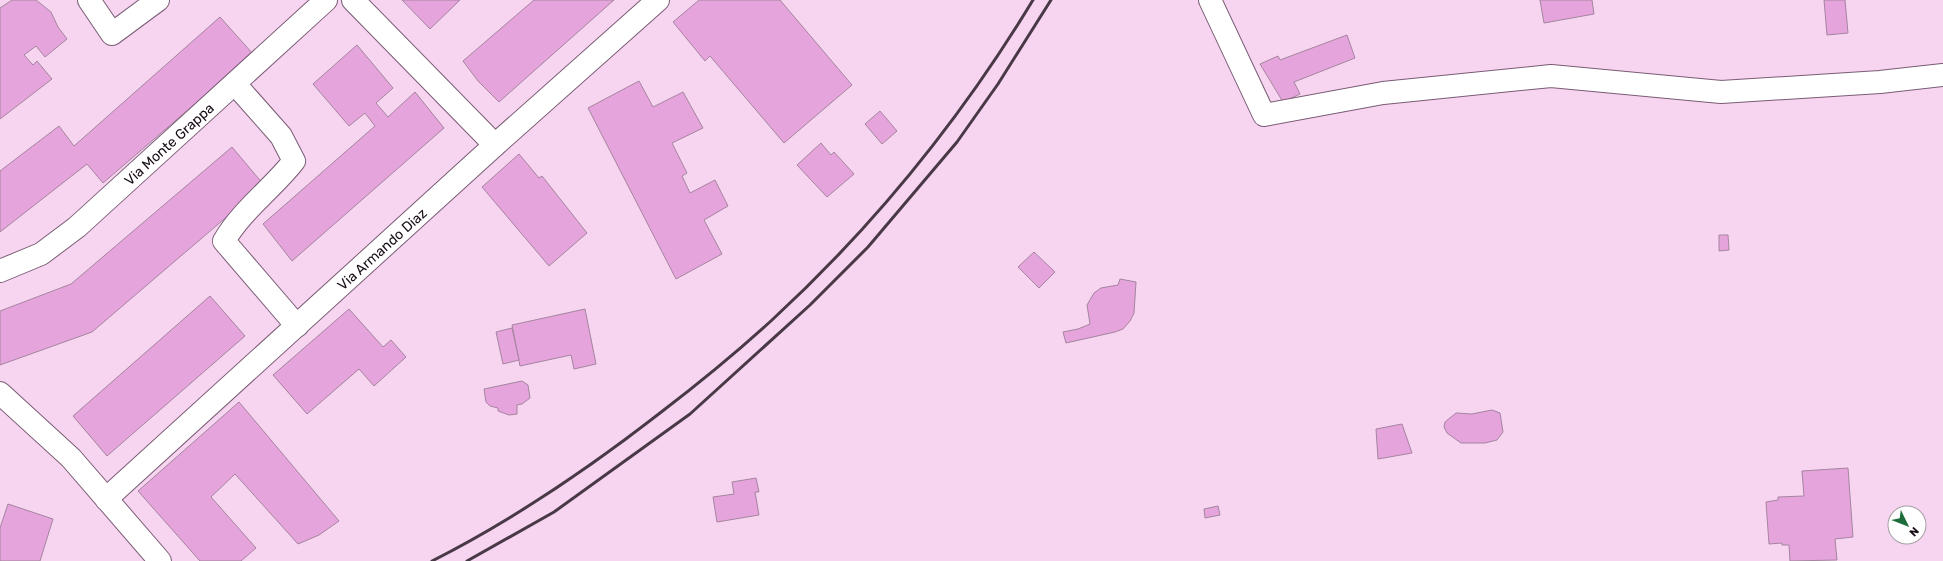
<svg xmlns="http://www.w3.org/2000/svg" width="1943" height="561" font-family="Rubik,sans-serif">
  <style>
    .building { fill: #e6a4dc; stroke: #a4859e }
    .lines { fill: none; stroke-linecap: round; stroke-linejoin: round }
    .street-casing { stroke: #795c74; stroke-width: 24 }
    .street { stroke: #fff; stroke-width: 22 }
    .rail { stroke: #493946; stroke-width: 3 }
    .labels { text-anchor: middle; stroke-width: 3; stroke-linejoin: round; paint-order: stroke }
    .street-label { font-size: 14px; fill: #190e17; stroke: #fff }
  </style>
  <rect width="100%" height="100%" fill="#f7d5f1"/>
  <g class="building">
    <polygon points="12,0 36,0 51,12 58,27 67,39 45,57 36,46 24,55 33,65 37,61 52,79 0,119 0,8"/>
    <polygon points="402,0 460,0 430,29"/>
    <polygon points="534,0 614,0 499,102 478,81 463,61"/>
    <polygon points="699,0 780,0 852,85 784,143 710,56 705,61 673,22"/>
    <polygon points="1540,0 1592,0 1594,14 1544,23"/>
    <polygon points="1824,0 1845,0 1848,33 1827,35"/>
    <polygon points="220,17 253,54 103,183 87,164 0,232 0,171 59,126 74,146"/>
    <polygon points="1347,35 1355,58 1294,82 1300,94 1283,102 1260,64 1278,56 1280,60"/>
    <polygon points="357,45 393,88 376,103 388,117 415,92 444,128 292,261 263,224 375,126 365,113 349,126 313,84"/>
    <polygon points="639,81 653,107 683,92 703,128 672,143 687,173 682,176 690,193 715,180 728,206 704,220 722,254 676,279 588,108"/>
    <polygon points="880,111 897,131 882,144 865,124"/>
    <polygon points="821,143 831,155 834,152 854,174 827,197 797,165"/>
    <polygon points="232,147 264,185 92,332 0,365 0,311 71,284"/>
    <polygon points="519,154 539,178 542,176 587,233 549,266 482,187"/>
    <polygon points="1719,235 1728,235 1729,250 1719,251"/>
    <polygon points="1034,252 1055,272 1039,288 1018,267"/>
    <polygon points="1120,279 1136,282 1134,313 1130,321 1123,329 1115,332 1066,343 1063,332 1078,329 1090,324 1087,305 1094,293 1101,288 1118,285"/>
    <polygon points="210,296 245,336 107,456 73,416"/>
    <polygon points="349,309 383,347 391,340 406,357 374,386 359,369 307,414 273,375"/>
    <polygon points="585,309 596,364 574,369 571,355 520,366 512,325"/>
    <polygon points="512,328 519,360 503,364 496,332"/>
    <polygon points="522,381 528,385 530,398 522,404 517,405 517,414 509,415 498,411 498,408 490,406 486,402 484,389"/>
    <polygon points="239,402 339,521 319,535 298,544 235,474 211,497 256,548 241,561 200,561 138,491"/>
    <polygon points="1492,410 1500,413 1503,432 1497,440 1485,443 1461,443 1447,433 1444,427 1445,422 1456,413 1472,414"/>
    <polygon points="1402,424 1412,453 1378,459 1376,429"/>
    <polygon points="1848,468 1853,537 1835,539 1837,560 1790,561 1789,545 1782,545 1782,543 1769,544 1766,502 1778,500 1778,497 1804,496 1802,471"/>
    <polygon points="756,478 759,492 755,492 759,515 717,522 713,497 734,494 732,482"/>
    <polygon points="8,504 53,519 40,561 0,561 0,528"/>
    <polygon points="1218,506 1220,515 1205,518 1204,509"/>
  </g>
  <g class="lines">
    <g class="street-casing">
      <g id="street">
        <polyline points="89,0 112,34 158,0"/>
        <polyline points="353,0 495,145"/>
        <polyline points="1210,0 1264,115 1383,93 1551,76 1721,92 1880,82 1943,75"/>
        <path d="M235,84L281,136L294,161C272,189 242,210 224,241L297,326"/>
        <polyline points="0,271 41,254 77,227 326,0"/>
        <polyline points="0,393 71,458 160,561"/>
        <polyline points="106,499 495,145 658,0"/>
      </g>
    </g>
    <use href="#street" class="street"/>
    <g class="rail">
      <path d="M432,561C513,520 588,469 660,413C698,384 736,353 772,320C873,227 962,117 1033,0"/>
      <polyline points="467,561 554,512 690,414 810,305 868,247 957,142 998,84 1051,0"/>
    </g>
  </g>
  <g class="labels">
    <g class="street-label">
      <text transform="translate(169 144) rotate(-42)" y="5">Via Monte Grappa</text>
      <text transform="translate(382 249) rotate(-42)" y="5">Via Armando Diaz</text>
    </g>
  </g>
  <g transform="translate(1907 525) rotate(133)"><circle r="19" fill="#ffffff" stroke="#a39fa2"/>
  <path d="M0-3L7 15L0 10L-7 15Z" fill="#1d6c3b"/>
  <text y="-6" font-size="11" font-weight="bold" text-anchor="middle" fill="#190e17">N</text>
  </g>
</svg>
